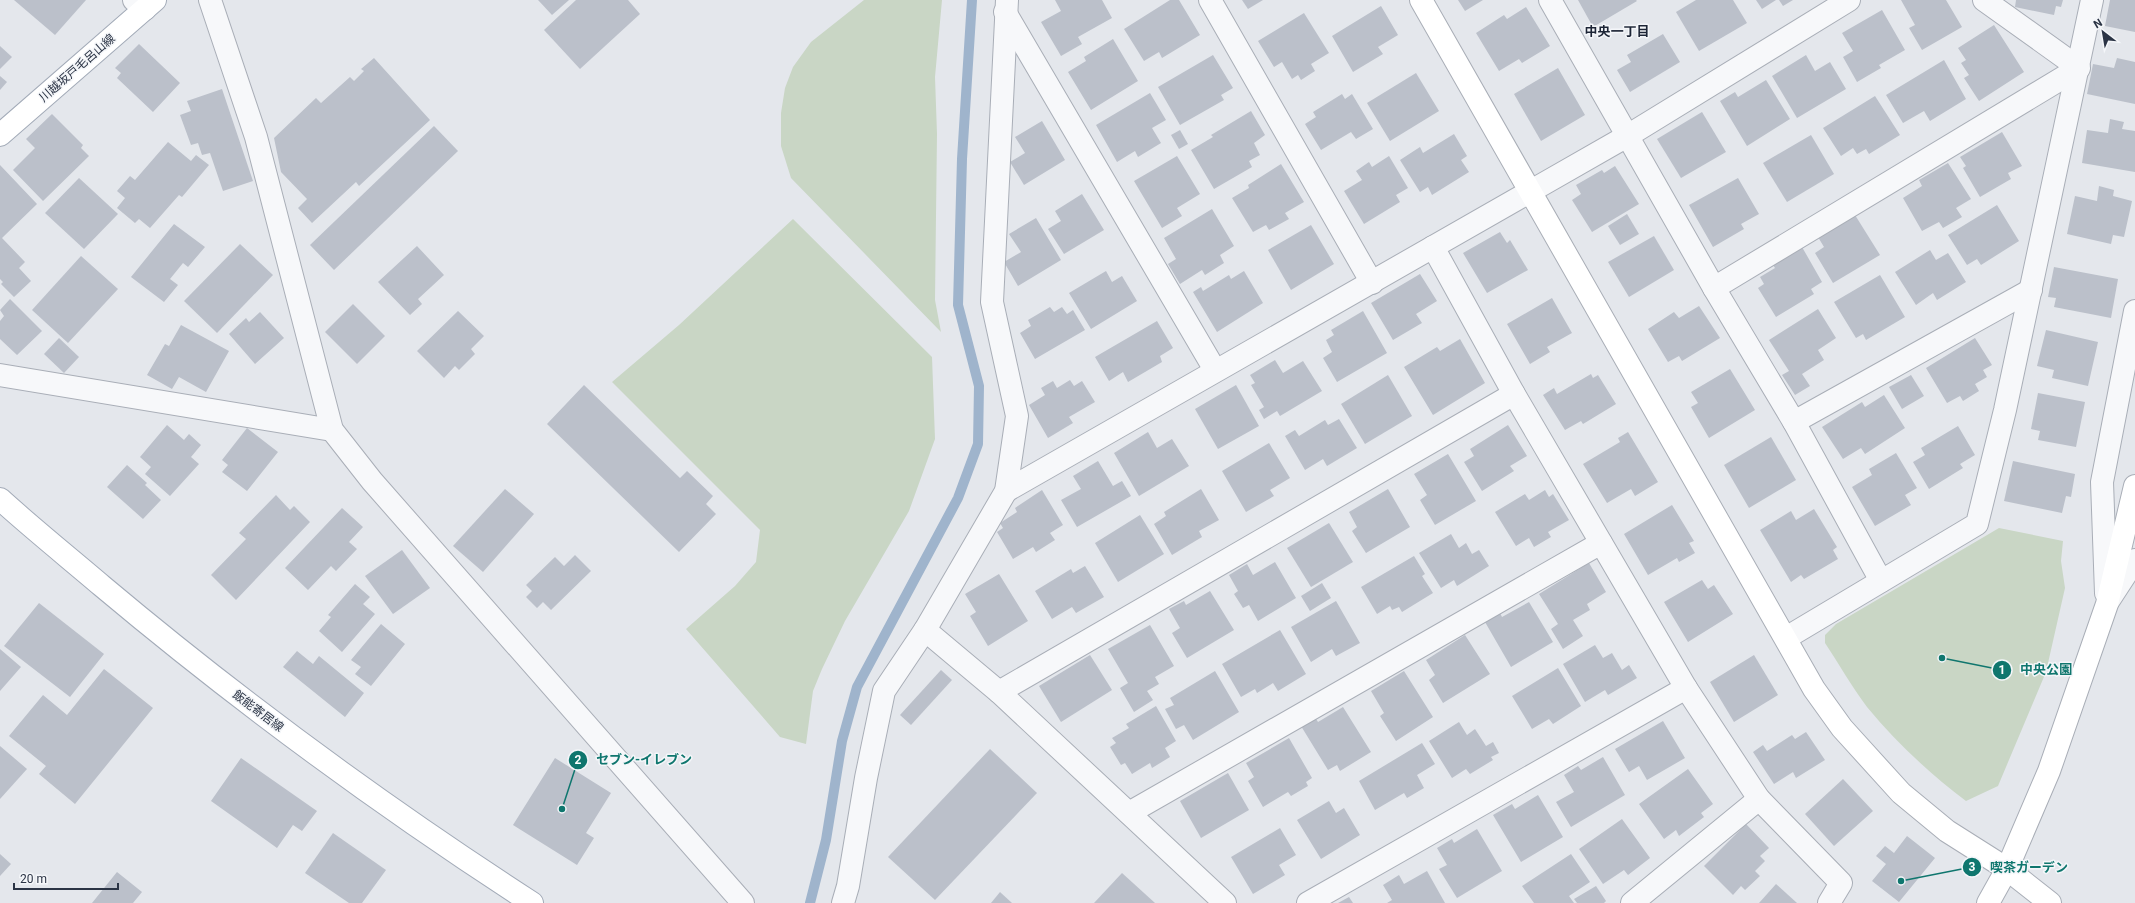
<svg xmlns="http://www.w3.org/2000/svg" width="2135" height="903" font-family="Roboto,'Noto Sans JP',sans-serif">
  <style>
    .green { fill: #c9d6c5 }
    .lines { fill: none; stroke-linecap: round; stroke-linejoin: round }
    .stream { stroke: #9fb4cc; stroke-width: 10 }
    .building { fill: #bbc0ca }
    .street-casing { stroke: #a9aeb7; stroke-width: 24 }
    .secondary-casing { stroke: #a9aeb7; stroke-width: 24 }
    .primary-casing { stroke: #a3abb8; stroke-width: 24 }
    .street { stroke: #f7f8fa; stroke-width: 22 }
    .secondary { stroke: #fff; stroke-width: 22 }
    .primary { stroke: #fff; stroke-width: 22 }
    .labels { text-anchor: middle; stroke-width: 3; stroke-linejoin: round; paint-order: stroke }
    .street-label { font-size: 12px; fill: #2b3445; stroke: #f4f6f9 }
    .neighbourhood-label { font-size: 13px; font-weight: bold; fill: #1d2536; stroke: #f4f6f9 }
    .leader { fill: none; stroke: #0f766e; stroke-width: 1.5 }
    .callout-dot { fill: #0f766e; stroke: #f4f6f9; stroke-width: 1.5 }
    .mark-label { font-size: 12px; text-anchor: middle; font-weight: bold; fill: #fff }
    .callout-label { font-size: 13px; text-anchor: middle; font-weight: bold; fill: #0f766e; stroke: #f4f6f9; stroke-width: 3; stroke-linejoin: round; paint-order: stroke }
  </style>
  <rect width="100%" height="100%" fill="#e4e7ec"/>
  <g class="green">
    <polygon points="864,0 942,0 935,77 937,134 935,300 941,332 791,178 781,146 781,113 785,88 793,67 811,42"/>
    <polygon points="793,219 932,357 935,439 909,511 845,621 822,669 813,691 806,744 780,737 686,629 735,586 756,562 760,530 612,382 679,325"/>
    <path d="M1999,528L2063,541L2061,561L2065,588L2046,672L1998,786L1966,801C1930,774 1896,742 1867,707C1852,687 1839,664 1825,643V635L1836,624Z"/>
  </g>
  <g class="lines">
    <polyline class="stream" points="810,903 826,840 842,741 857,687 958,498 978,444 979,386 958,305 962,159 972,0"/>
  </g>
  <g class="building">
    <polygon points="14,0 86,0 55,35"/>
    <polygon points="538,0 569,0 552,15"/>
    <polygon points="576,0 628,0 640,14 580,69 544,30"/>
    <polygon points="1055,0 1102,0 1112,18 1078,37 1082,44 1061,56 1041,22 1061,11"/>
    <polygon points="1170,0 1179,0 1200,35 1162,58 1159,52 1144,61 1124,29"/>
    <polygon points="1242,0 1263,0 1248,9"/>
    <polygon points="1458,0 1483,0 1465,11"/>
    <polygon points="1578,0 1636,0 1637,1 1593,27"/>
    <polygon points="1696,0 1733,0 1747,23 1699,51 1676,12"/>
    <polygon points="1756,0 1776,0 1762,9"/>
    <polygon points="1779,0 1793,0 1783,6"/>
    <polygon points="1901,0 1946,0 1962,27 1922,50 1909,28 1915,25"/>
    <polygon points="2016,0 2063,0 2061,7 2056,6 2054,15 2015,7"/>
    <polygon points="2110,0 2135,0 2135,32 2105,26"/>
    <polygon points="1381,6 1398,35 1378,47 1383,54 1353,72 1332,36"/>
    <polygon points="1526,7 1550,46 1522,63 1519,59 1499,71 1476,33 1504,15 1507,19"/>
    <polygon points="1882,10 1905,50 1879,65 1881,68 1857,82 1843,57 1853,51 1842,33"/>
    <polygon points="1304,13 1329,53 1311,64 1315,71 1301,80 1298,75 1292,79 1282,62 1274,67 1258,41"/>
    <polygon points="1994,25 2024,72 1979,101 1964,78 1969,75 1961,63 1966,60 1958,48"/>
    <polygon points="1663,34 1680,62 1630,92 1617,70 1631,62 1627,55"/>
    <polygon points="1113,39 1138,81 1091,110 1068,72 1086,61 1084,57"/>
    <polygon points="139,44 180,83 153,112 117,78 121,73 115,68"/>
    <polygon points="0,46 12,57 0,69"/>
    <polygon points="1213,55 1233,88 1221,95 1224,100 1180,125 1158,87"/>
    <polygon points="1806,55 1815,71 1830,62 1846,89 1797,118 1772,76"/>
    <polygon points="374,58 430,120 359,186 356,182 312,223 298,208 307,199 281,172 274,138 316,98 321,103 350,77 354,81 364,71 361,69"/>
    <polygon points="2117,58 2135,62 2135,104 2087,94 2093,64 2114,68"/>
    <polygon points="1944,60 1966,99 1930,121 1924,111 1903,123 1886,95"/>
    <polygon points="1558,68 1585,115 1541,141 1514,94"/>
    <polygon points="1416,73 1439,111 1390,141 1367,103"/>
    <polygon points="0,76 7,82 0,90"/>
    <polygon points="1766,80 1790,119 1747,146 1720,101 1735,92 1738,97"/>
    <polygon points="222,89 253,181 223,191 210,153 202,155 198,143 191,145 180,115 191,111 187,101"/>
    <polygon points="1150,93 1166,120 1152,128 1161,143 1138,157 1135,151 1117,162 1096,125"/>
    <polygon points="1342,94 1345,99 1352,94 1373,129 1356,139 1351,132 1321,150 1305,124 1316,117 1313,112"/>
    <polygon points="1875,96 1900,135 1869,154 1866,149 1857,154 1853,148 1841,156 1823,128"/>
    <polygon points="1251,111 1265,135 1254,143 1260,155 1249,161 1252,167 1214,189 1191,150 1213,137 1211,135"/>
    <polygon points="1702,112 1726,152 1681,178 1657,139"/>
    <polygon points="52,114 83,145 81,148 89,156 43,201 13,170 35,148 26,139"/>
    <polygon points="2110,119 2124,122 2122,129 2135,131 2135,172 2082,163 2087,130 2108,133"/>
    <polygon points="1042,121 1065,160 1024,185 1010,162 1025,153 1015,137"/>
    <polygon points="434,126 458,151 334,270 310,245"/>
    <polygon points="1180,130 1188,144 1179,149 1171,135"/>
    <polygon points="2002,132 2022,166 2008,173 2011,179 1980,197 1963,168 1966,166 1960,157"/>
    <polygon points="1454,134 1467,156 1461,160 1469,172 1432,195 1428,187 1420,192 1400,160 1420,147 1423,153"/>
    <polygon points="1811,135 1834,174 1787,202 1763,163"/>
    <polygon points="168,142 191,161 196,155 209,165 182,197 179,195 150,228 139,219 135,223 117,208 125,198 117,191 130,176 135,180"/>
    <polygon points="1177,156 1200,194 1177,208 1182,216 1162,228 1134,181"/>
    <polygon points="1389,156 1408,188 1396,195 1400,202 1364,224 1344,191 1362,180 1356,171 1369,162 1372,167"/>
    <polygon points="1948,163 1971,199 1956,208 1962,217 1943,228 1939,222 1922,231 1903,198 1922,186 1919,180"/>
    <polygon points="1281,164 1304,202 1285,213 1289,219 1269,230 1266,225 1253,232 1232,198 1249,188 1248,185"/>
    <polygon points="0,165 37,204 2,238 25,262 19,268 31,281 14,297 1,284 3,282 0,279"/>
    <polygon points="1615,166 1639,204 1592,232 1572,200 1581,194 1576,185 1602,170 1604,173"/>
    <polygon points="79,178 118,214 84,249 45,213"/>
    <polygon points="1738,178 1759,214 1741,224 1744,229 1713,247 1689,205"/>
    <polygon points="2099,186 2114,190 2113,196 2132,201 2124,237 2113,235 2111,244 2067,234 2075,196 2097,201"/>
    <polygon points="1082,194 1104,230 1064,254 1048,229 1061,221 1055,211"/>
    <polygon points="1997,205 2019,241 1981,265 1977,259 1967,265 1948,235"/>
    <polygon points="1212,209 1234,246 1220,255 1224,263 1205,275 1202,270 1180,284 1168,264 1176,259 1164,238"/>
    <polygon points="1627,214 1639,234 1620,245 1608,226"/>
    <polygon points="1855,215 1880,255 1833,283 1815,253 1824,247 1818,237"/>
    <polygon points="1036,218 1061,260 1018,286 1004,262 1021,252 1009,234"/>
    <polygon points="174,224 205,247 188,267 183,263 170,279 178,285 164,302 131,277"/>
    <polygon points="1311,225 1334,264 1291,290 1268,250"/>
    <polygon points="1500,232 1507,243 1510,240 1528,270 1487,293 1463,253"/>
    <polygon points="1654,236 1674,270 1629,297 1608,262"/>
    <polygon points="240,244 273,275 217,333 184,301"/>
    <polygon points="417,246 444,275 418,299 422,304 410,315 378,282"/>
    <polygon points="1802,247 1822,282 1811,289 1814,294 1776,317 1758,288 1764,284 1760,277 1775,268 1773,265"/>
    <polygon points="1930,250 1936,260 1948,253 1966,282 1937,300 1933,293 1916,305 1895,272"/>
    <polygon points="81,256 118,289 68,343 32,310"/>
    <polygon points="2054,267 2118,279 2111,318 2054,307 2056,298 2048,297"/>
    <polygon points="1106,271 1112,282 1122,276 1137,301 1091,329 1069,293"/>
    <polygon points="1244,271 1263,303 1217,332 1193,292 1201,287 1203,291 1229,275 1231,279"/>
    <polygon points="1420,274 1437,301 1416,314 1422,323 1393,340 1371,303"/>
    <polygon points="1880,275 1905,317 1866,340 1863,334 1856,338 1834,302"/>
    <polygon points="1552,298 1572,333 1547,347 1550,352 1530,364 1507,324"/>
    <polygon points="10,299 42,331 17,355 0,339 0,321 4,316 0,310"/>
    <polygon points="353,304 385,336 357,364 325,332"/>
    <polygon points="1699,306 1720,338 1682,361 1679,356 1668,362 1648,329 1674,312 1679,318"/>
    <polygon points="1050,307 1054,312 1062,307 1067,314 1073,310 1085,330 1035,359 1020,333 1031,326 1028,320"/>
    <polygon points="1818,309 1836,338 1818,350 1824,360 1802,374 1810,386 1795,395 1782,375 1789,371 1769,340"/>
    <polygon points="458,311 484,336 471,349 475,354 459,370 455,366 444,378 417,351"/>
    <polygon points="1363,311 1387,353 1337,382 1323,358 1332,352 1326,340 1334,335 1331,330"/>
    <polygon points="260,312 284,338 255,364 229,334 246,318 249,322"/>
    <polygon points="1157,321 1173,348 1160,356 1162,362 1128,382 1123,372 1109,381 1095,357"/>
    <polygon points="181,325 229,351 206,392 179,377 172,389 147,375 165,344 169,346"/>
    <polygon points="2046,330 2098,342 2088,386 2052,378 2054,370 2037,366"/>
    <polygon points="59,338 79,357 64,373 44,354"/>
    <polygon points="1975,338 1992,365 1983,370 1987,377 1975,384 1979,391 1963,401 1960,396 1947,403 1926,368"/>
    <polygon points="1460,339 1485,383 1433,415 1404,367 1437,347 1440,351"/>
    <polygon points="1275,360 1283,373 1303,361 1322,391 1280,416 1277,411 1264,419 1259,410 1264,407 1251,385 1255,383 1250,375"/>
    <polygon points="1730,369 1755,410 1709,438 1691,407 1698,403 1691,392"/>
    <polygon points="1591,374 1593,378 1598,375 1616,404 1583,424 1581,421 1565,430 1543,395 1554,388 1557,394"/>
    <polygon points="1388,375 1412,416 1365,444 1341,404"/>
    <polygon points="1911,375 1924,396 1902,409 1889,387"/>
    <polygon points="1070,380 1074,386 1082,381 1095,402 1069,417 1073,423 1048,438 1029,405 1045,395 1041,388 1053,381 1057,388"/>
    <polygon points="584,385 680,478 687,471 713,496 706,504 716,514 679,552 547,424"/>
    <polygon points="1236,385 1259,426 1218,449 1195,409"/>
    <polygon points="2038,393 2085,402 2076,447 2038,440 2040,431 2031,429"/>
    <polygon points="1884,395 1905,428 1865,454 1861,448 1843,459 1822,427 1862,402 1865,407"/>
    <polygon points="1339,419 1357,448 1327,466 1323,459 1305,470 1285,436 1295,430 1299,436 1325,420 1328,425"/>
    <polygon points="167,425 184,440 189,434 201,445 191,457 199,464 170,496 145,474 151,467 140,457"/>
    <polygon points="1508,425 1527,456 1510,466 1514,471 1482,491 1464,462 1474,456 1470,449"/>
    <polygon points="1958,426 1975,455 1960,464 1963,468 1929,489 1913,462 1925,455 1921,448"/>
    <polygon points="247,428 278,452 247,491 222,472 228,465 222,460"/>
    <polygon points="1148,432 1157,448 1172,439 1189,466 1139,496 1114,453"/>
    <polygon points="1628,432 1658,482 1635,496 1631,489 1607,503 1583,464 1620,442 1618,438"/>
    <polygon points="1771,437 1796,480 1749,508 1724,465"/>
    <polygon points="1269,443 1290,478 1270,490 1274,496 1246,512 1222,471"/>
    <polygon points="1896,453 1917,488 1905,495 1911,505 1875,526 1852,487 1872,475 1869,469"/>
    <polygon points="1448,454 1476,501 1435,525 1420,500 1427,495 1414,474"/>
    <polygon points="1098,461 1113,486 1122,481 1131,496 1077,527 1061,500 1081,489 1073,476"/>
    <polygon points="2013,461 2075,474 2071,497 2066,496 2062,513 2004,501"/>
    <polygon points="127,465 147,483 145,485 161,500 143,519 107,487"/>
    <polygon points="505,489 534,514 483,572 453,546"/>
    <polygon points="1201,489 1219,520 1199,531 1202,537 1172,555 1154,524 1166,516 1164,512"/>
    <polygon points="1388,489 1410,527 1366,553 1352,531 1357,527 1349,512"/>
    <polygon points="1042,490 1063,525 1050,533 1055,540 1036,552 1033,547 1013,559 997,532 1003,528 1000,523 1017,512 1015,508"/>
    <polygon points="1545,490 1549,497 1553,494 1569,520 1548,532 1551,537 1534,547 1529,538 1516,546 1495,512 1525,494 1529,500"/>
    <polygon points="276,495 290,510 294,506 310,522 236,600 211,575 246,539 239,533"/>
    <polygon points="1672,505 1694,541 1689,543 1695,553 1679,562 1677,558 1648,575 1624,534"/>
    <polygon points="342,508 363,527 349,542 357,549 336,571 331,566 308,590 285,568"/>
    <polygon points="1814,509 1837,547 1833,550 1838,559 1804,579 1801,575 1791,582 1760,530 1791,511 1796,520"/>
    <polygon points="1140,515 1164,554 1118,582 1095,543"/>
    <polygon points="1329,523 1353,562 1311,587 1287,548"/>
    <polygon points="1451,534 1459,548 1466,543 1472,554 1479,550 1489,566 1457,586 1454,580 1441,588 1419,553"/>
    <polygon points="402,550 430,588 393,614 365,576"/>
    <polygon points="575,555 591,571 551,610 543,602 537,608 526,597 532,591 526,585 555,557 564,566"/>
    <polygon points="1414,556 1425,574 1422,576 1433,593 1402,612 1399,607 1392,610 1390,606 1377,614 1361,587"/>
    <polygon points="1275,562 1296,598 1258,621 1249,605 1243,608 1234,594 1238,591 1229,575 1247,564 1253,575"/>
    <polygon points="1589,563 1606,592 1587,604 1590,610 1573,620 1583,636 1563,649 1551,629 1558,624 1539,594"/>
    <polygon points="1085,566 1104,597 1076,613 1072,607 1052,619 1035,591 1071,569 1073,573"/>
    <polygon points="999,574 1028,621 988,646 970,616 976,612 965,594"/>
    <polygon points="1702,580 1708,589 1714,585 1733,614 1688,642 1664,602"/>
    <polygon points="1322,583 1331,598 1310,611 1301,596"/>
    <polygon points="355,584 370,597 363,604 375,614 342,652 319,631 331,617 328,615"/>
    <polygon points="1210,591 1234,630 1187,658 1172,633 1180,628 1169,609 1184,601 1186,605"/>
    <polygon points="1336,601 1360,643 1336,656 1332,649 1311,662 1291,627"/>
    <polygon points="1529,602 1553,642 1511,667 1485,622 1500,613 1502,617"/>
    <polygon points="39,603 104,654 70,697 4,646"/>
    <polygon points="381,624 405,644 371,686 355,674 361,667 351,660"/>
    <polygon points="1150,625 1174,666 1155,677 1159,684 1147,691 1153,700 1134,712 1120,688 1128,683 1108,649"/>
    <polygon points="1280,630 1306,674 1278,691 1273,683 1257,693 1255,689 1241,697 1222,664"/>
    <polygon points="1465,635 1490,674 1443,703 1429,680 1435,675 1426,660"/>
    <polygon points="1595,645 1603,658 1612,653 1622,670 1629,665 1637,678 1608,695 1605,690 1585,702 1563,664"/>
    <polygon points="0,649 21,667 0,691"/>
    <polygon points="297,651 313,664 319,656 364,693 345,717 283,667"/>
    <polygon points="1090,655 1112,690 1061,722 1039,686"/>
    <polygon points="1754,655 1778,695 1734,722 1710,682"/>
    <polygon points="1558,668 1581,706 1553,724 1549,719 1532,729 1512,696"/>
    <polygon points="104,669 153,708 75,804 39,774 46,766 9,736 43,695 67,715"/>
    <polygon points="941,670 952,680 911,725 900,715"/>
    <polygon points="1215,671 1239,712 1193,740 1184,725 1176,729 1165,709 1174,705 1170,698"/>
    <polygon points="1404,671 1433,717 1396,741 1380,716 1384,713 1371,691"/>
    <polygon points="1156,706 1176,741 1165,748 1170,757 1152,768 1150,763 1132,774 1125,763 1121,765 1110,747 1116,743 1112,738 1129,728 1126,724"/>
    <polygon points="1343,707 1371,752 1340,771 1337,765 1328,770 1301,726 1315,717 1318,722"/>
    <polygon points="1663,721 1685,758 1647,780 1639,766 1629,772 1615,749"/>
    <polygon points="1459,722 1467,735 1475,729 1486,746 1493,742 1499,753 1491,757 1493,760 1470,774 1466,769 1452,778 1429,741"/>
    <polygon points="1806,732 1825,760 1796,778 1793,772 1774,784 1753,752 1763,745 1767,751 1792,735 1795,739"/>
    <polygon points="1289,738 1312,778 1306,782 1308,786 1291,796 1288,792 1263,807 1248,781 1254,777 1246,763"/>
    <polygon points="1422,743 1435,764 1417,775 1424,788 1407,798 1404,793 1375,810 1359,781"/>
    <polygon points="0,746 27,769 0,799"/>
    <polygon points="990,749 1037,793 935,900 888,857"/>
    <polygon points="1603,757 1625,795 1571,827 1556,802 1574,792 1564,775 1578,766 1581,770"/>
    <polygon points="241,758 317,811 302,831 293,825 277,848 211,801"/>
    <polygon points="555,758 611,793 586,833 594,838 577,865 513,825"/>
    <polygon points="1688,769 1713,804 1701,813 1704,817 1679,836 1676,830 1664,839 1639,804"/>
    <polygon points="1228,773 1249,810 1201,838 1180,801"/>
    <polygon points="1843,779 1873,811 1834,846 1805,814"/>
    <polygon points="1538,795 1563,837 1521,862 1493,815 1512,804 1515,809"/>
    <polygon points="1329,801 1336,813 1344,808 1360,835 1321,859 1297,820"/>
    <polygon points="1622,819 1650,858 1628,875 1624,870 1603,884 1579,849"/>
    <polygon points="1746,824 1769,848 1760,856 1765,861 1755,871 1760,876 1745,890 1741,886 1733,895 1704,866"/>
    <polygon points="1280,828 1296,855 1279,865 1285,875 1253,894 1231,857"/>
    <polygon points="1477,829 1502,871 1457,898 1439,869 1447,865 1437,848 1452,839 1454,843"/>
    <polygon points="333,833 386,870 362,903 349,903 305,873"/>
    <polygon points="1907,836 1935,858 1899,902 1872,881 1886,864 1876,856 1885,846 1894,853"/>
    <polygon points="0,854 11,864 0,876"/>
    <polygon points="1571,854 1590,882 1569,896 1574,903 1534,903 1522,886"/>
    <polygon points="1427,871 1445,903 1387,903 1392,900 1383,885 1399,875 1404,884"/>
    <polygon points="117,872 142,892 133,903 92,903"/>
    <polygon points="1122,873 1155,903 1094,903"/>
    <polygon points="1776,884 1797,903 1759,903"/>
    <polygon points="1596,886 1606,901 1604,903 1577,903 1574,899"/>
    <polygon points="1000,892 1012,903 991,903"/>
    <polygon points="1349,897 1353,903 1338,903"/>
  </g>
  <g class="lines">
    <g class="street-casing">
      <g id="street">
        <polyline points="134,0 145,9"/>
        <polyline points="210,0 256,137 332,430 372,481 743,903"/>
        <polyline points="1007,0 992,302 1017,416 1006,491 925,630 999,692 1225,903"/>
        <polyline points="1210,0 1372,283"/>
        <polyline points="1550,0 1714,288 1794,422 1881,581"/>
        <polyline points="1005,12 1215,370"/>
        <polyline points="1433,247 1514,394 1686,688 1759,799 1841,883 1829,903"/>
        <polyline points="1714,288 2079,68 1984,0"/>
        <polyline points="0,375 332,430"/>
        <polyline points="1794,422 2031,290"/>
        <polyline points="1006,491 1629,135 1849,0"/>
        <polyline points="2106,593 2102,482 2135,311"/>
        <polyline points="2109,600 2135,560"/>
        <polyline points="1786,638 1977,524 2005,410 2092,0"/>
        <polyline points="999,692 1514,394"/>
        <polyline points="1129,813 1601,543"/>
        <polyline points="843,903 848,886 866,778 884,691 925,630"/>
        <polyline points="1308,903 1686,688"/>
        <polyline points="1632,903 1759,799"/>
      </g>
    </g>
    <g class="secondary-casing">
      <g id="secondary">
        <polyline points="1421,0 1814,689 1842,728 1901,793 1947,831 2007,869 2050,903"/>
        <polyline points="1988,903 2007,869 2049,771 2107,604 2135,486"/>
      </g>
    </g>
    <g class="primary-casing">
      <g id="primary">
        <polyline points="0,135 155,0"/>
        <path d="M0,499C33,529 68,557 102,586C239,701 382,806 532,903"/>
      </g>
    </g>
    <use href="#street" class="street"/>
    <use href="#secondary" class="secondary"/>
    <use href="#primary" class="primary"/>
  </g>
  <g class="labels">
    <g class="street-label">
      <text transform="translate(77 68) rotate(-41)" y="4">川越坂戸毛呂山線</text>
      <text transform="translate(258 711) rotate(37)" y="4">飯能寄居線</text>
    </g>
    <g class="neighbourhood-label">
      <text x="1617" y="36">中央一丁目</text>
    </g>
  </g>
  <path class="leader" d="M1942 658L2002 670M562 809L578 760M1901 881L1972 867"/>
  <g class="callout-dot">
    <circle cx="1942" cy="658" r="4"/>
    <circle cx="562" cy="809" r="4"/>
    <circle cx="1901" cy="881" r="4"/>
    <circle cx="2002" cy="670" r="10"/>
    <circle cx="578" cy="760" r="10"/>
    <circle cx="1972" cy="867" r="10"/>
  </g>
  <g class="mark-label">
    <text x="2002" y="674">1</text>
    <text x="578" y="764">2</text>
    <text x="1972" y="871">3</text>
  </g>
  <g class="callout-label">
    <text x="2046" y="674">中央公園</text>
    <text x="644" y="764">セブン-イレブン</text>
    <text x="2029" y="872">喫茶ガーデン</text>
  </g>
  <g transform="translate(2103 32) rotate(329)" stroke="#f4f6f9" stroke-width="3" paint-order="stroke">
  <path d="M0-3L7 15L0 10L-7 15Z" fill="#2b3445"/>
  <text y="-6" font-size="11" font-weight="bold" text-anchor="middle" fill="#2b3445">N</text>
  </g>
  <path d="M14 883v6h104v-6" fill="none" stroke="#2b3445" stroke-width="2"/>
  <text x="20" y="883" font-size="12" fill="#2b3445" stroke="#f4f6f9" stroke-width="3" paint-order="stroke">20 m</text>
</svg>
